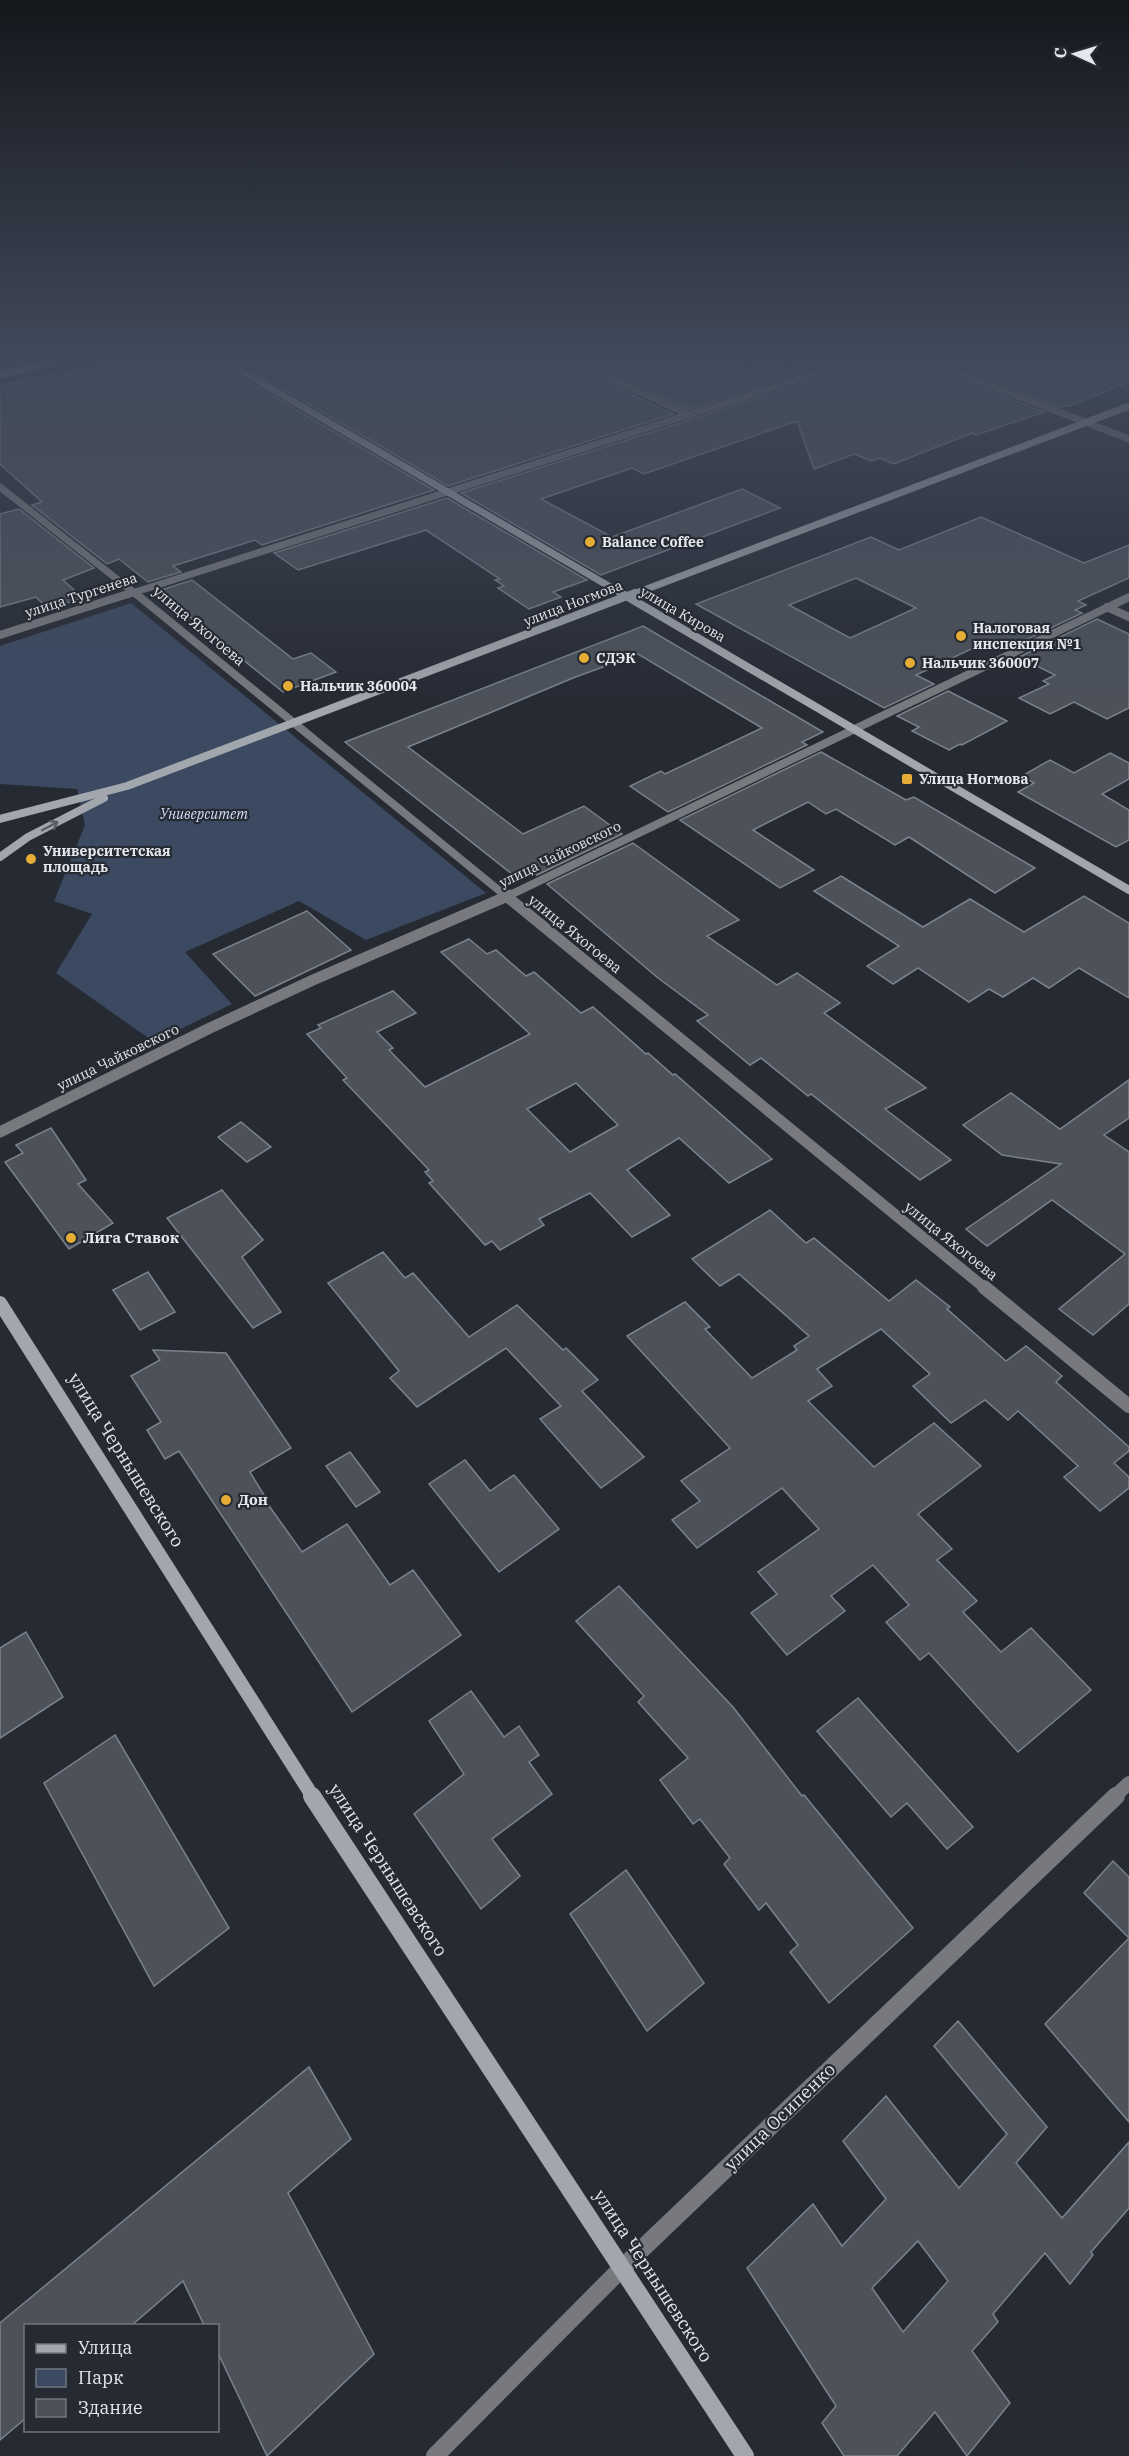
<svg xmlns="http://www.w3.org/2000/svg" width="1129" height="2456" font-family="'IBM Plex Serif',serif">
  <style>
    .green { fill: #3b4961 }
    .building { fill: #4c515a; stroke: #7c828c; stroke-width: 1.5; fill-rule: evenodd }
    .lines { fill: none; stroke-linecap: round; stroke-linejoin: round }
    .street-far4 { stroke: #77797e; stroke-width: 7 }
    .street-far3 { stroke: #77797e; stroke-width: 8 }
    .street-far2 { stroke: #77797e; stroke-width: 11 }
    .street-far1 { stroke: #77797e; stroke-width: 14 }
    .street { stroke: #77797e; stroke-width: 18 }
    .secondary-far3 { stroke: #a2a6ad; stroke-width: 7 }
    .secondary-far2 { stroke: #a2a6ad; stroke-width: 8 }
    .secondary-far1 { stroke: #a2a6ad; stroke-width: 14 }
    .secondary { stroke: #a2a6ad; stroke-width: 18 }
    .oneway { stroke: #585c64 }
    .poi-dot { fill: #e5ad36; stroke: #262a33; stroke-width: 2 }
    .labels { text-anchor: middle; stroke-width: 4.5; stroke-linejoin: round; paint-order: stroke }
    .far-poi-label { font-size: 14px; font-weight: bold; fill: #e4e7ed; stroke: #262a33; text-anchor: start }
    .far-street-label { font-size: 14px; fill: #e4e7ed; stroke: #262a33 }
    .far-park-label { font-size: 14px; font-style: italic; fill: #cfddf5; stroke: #262a33 }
    .street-label { font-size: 15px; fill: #e4e7ed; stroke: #262a33 }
    .poi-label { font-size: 15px; font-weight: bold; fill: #e4e7ed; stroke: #262a33; text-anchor: start }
    .near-street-label { font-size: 18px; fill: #e4e7ed; stroke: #262a33 }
  </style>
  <rect width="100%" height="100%" fill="#262a33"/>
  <polygon class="green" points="131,603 486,893 366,940 299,901 185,952 232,1004 154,1042 56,973 92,914 54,901 85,825 77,789 0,784 0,646"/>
  <g class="building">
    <polygon points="118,361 218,361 221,366 434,490 262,545 255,540 173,566 181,572 148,582 119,559 107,564 32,505 42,502 0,464 0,386 53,373 57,376"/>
    <polygon points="235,361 566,361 570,366 673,414 448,486"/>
    <polygon points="586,361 743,361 744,369 770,361 786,368 809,361 837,361 689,409"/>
    <polygon points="862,361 921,361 925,366 1044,412 976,435 972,433 894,464 880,458 871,461 854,454 814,469 797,421 644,474 632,468 541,499 612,537 742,489 780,508 601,575 461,493 858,366"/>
    <polygon points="943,361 1129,361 1129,382 1072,405 1060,407"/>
    <polygon points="447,498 587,580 553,592 561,597 529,609 498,588 504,586 495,580 500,579 426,530 298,570 274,553"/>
    <polygon points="19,509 94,568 63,580 83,598 48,609 36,597 0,607 0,514"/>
    <path d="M981,517L1084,563L1129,545V578L1078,601L1086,605L1075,610L1082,613L1005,650L988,641L916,675L934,684L884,708L696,604L871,537L899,550ZM856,578L916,608L850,638L789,605Z"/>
    <polygon points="192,580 293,659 311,653 336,672 283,692 158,591"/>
    <polygon points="1097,619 1129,634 1129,708 1107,719 1074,702 1050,714 1019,698 1049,684 1043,681 1055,675 1019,657"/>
    <polygon points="643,626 823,732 802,742 807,745 668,812 630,786 661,771 665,774 762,728 638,654 573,678 408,747 523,834 584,806 622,834 537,875 532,871 517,878 345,742"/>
    <polygon points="948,691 1007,721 962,745 960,744 949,750 912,731 919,727 897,716"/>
    <polygon points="821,752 906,800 914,797 1035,868 995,893 909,837 895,845 836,809 826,814 808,802 753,830 814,870 780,888 680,820"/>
    <polygon points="1110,753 1129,763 1129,779 1102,794 1129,810 1129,840 1116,847 1018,792 1034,783 1022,776 1050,760 1074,773"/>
    <polygon points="633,843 739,920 707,936 777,985 797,973 840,1003 824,1013 926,1088 885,1109 951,1160 920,1180 811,1094 808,1096 761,1058 750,1065 697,1021 708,1015 658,978 547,884"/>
    <polygon points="841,876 923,927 970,899 1024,932 1084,896 1129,923 1129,998 1079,968 1049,988 1033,978 1003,997 989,989 969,1002 918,968 893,984 867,966 899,946 814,891"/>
    <polygon points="307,911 351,950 255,996 213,954"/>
    <path d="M469,939L487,954L496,950L526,976L534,972L581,1013L593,1007L646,1054L648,1053L673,1075L675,1074L772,1159L729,1183L679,1138L627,1170L670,1215L632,1237L590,1193L539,1219L544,1225L500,1250L492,1241L485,1245L429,1183L433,1181L425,1172L429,1170L343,1080L347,1078L307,1034L321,1028L318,1025L393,991L416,1013L377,1032L393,1048L389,1050L425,1087L530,1034L441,952ZM576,1083L618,1125L570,1152L527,1109Z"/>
    <polygon points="1129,1080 1129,1118 1104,1135 1129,1152 1129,1304 1093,1335 1059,1309 1125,1254 1052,1200 987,1246 966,1229 1061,1164 1002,1155 963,1125 1011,1093 1060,1129"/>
    <polygon points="241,1122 271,1147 247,1162 218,1137"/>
    <polygon points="51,1128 86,1180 78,1184 113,1223 69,1249 5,1162 23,1153 16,1145"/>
    <polygon points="222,1190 263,1240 242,1257 281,1312 253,1328 167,1218"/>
    <polygon points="770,1210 806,1243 814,1238 889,1301 916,1280 950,1307 947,1309 1006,1361 1026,1346 1062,1376 1056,1382 1129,1447 1129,1451 1114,1463 1129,1477 1129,1488 1100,1511 1064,1477 1078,1466 1018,1411 1008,1420 985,1400 951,1423 913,1386 930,1374 881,1329 817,1369 832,1386 808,1401 874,1467 934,1423 981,1466 918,1514 952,1549 937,1560 977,1601 963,1612 1001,1652 1031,1628 1091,1690 1018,1752 929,1653 920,1660 886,1622 909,1605 873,1565 831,1596 845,1611 787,1655 751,1613 777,1594 758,1572 819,1529 782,1488 697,1548 672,1520 700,1501 681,1481 730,1448 627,1336 685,1302 710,1327 705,1329 752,1378 797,1350 794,1346 809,1336 739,1274 720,1286 692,1259"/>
    <polygon points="383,1252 405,1278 413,1273 469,1337 517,1305 563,1350 566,1348 598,1380 582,1391 644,1457 601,1488 540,1419 561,1406 506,1348 417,1407 390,1378 399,1371 328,1283"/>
    <polygon points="148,1272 175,1312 140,1330 113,1290"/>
    <polygon points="153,1350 226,1353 291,1448 250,1472 264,1495 262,1496 302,1552 347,1524 390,1585 413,1570 461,1635 352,1712 179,1451 165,1459 147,1430 161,1422 131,1376 160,1360"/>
    <polygon points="350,1452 380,1492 356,1507 326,1466"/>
    <polygon points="465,1460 490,1491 514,1475 559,1529 499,1572 429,1484"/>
    <polygon points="619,1586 733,1707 802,1796 804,1795 913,1928 829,2003 790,1952 798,1945 766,1903 759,1910 724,1864 730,1858 700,1819 693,1824 660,1780 688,1758 638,1702 644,1696 576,1621"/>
    <polygon points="26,1632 63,1697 0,1738 0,1648"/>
    <polygon points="471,1691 504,1737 519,1726 539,1755 529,1762 552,1794 492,1839 520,1876 481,1909 414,1814 464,1774 429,1721"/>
    <polygon points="858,1698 973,1827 947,1849 907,1803 891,1817 817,1731"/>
    <polygon points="115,1735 229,1928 154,1986 44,1783"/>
    <polygon points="1113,1861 1129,1877 1129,2122 1045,2024 1129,1938 1084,1893"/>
    <polygon points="626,1870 704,1983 647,2031 570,1914"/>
    <path d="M958,2021L1047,2127L1016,2163L1062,2218L1129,2142V2208L1091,2252L1093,2255L1070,2284L1045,2253L993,2314L998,2322L972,2351L1010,2403L967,2456L935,2412L897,2456H844L822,2423L836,2406L747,2268L813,2204L842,2246L886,2199L843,2141L886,2096L959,2188L1007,2134L934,2046ZM918,2241L948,2281L903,2332L872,2288Z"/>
    <polygon points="309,2067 351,2139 288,2193 374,2354 267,2456 218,2353 218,2325 204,2325 183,2281 132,2325 26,2325 26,2418 0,2440 0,2323"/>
  </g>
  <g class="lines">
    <g class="street-far4">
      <polyline points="572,361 690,415"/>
      <polyline points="927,361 1129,439"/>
      <polyline points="0,487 137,595"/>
      <polyline points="126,595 856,361"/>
    </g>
    <g class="street-far3">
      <polyline points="135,593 507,897"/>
      <polyline points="1107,607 1129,617"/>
      <polyline points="0,635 131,593"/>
      <polyline points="506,897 1129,597"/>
    </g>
    <g class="street-far2">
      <polyline points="505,895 986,1289"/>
      <polyline points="0,1132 210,1028 313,980 510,895"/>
    </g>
    <g class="street-far1">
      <polyline points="984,1287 1129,1406"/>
      <polyline points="1114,1797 1129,1783"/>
    </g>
    <polyline class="street" points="435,2456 621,2269 1116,1796"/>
    <g class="secondary-far3">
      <polyline points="224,361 624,595"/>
      <polyline points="0,375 57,361"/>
      <polyline points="631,595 1129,406"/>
    </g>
    <g class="secondary-far2">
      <polyline points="621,593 1129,890"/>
      <polyline points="0,819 127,786 635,593"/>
      <polyline points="0,857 28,837 104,798"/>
    </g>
    <polyline class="secondary-far1" points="0,1303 313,1797"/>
    <polyline class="secondary" points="312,1796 745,2456"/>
  </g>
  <defs><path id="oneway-shaft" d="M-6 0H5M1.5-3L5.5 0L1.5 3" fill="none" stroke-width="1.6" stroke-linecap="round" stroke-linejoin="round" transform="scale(1.5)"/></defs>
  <use class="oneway" href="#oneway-shaft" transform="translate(50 826) rotate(-28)"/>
  <linearGradient id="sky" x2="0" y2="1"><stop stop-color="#15171c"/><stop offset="0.51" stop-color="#414a5b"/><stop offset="1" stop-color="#414a5b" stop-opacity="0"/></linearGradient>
  <rect width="1129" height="705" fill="url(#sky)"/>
  <g class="poi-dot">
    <circle cx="590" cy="542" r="6"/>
    <circle cx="961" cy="636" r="6"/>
    <circle cx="584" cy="658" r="6"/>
    <circle cx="910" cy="663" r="6"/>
    <circle cx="288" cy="686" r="6"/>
    <rect x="901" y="773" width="12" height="12" rx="3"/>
    <circle cx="31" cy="859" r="6"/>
    <circle cx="71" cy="1238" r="6"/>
    <circle cx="226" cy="1500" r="6"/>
  </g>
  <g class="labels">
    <g class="far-poi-label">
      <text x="602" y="547">Balance Coffee</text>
      <text x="973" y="633">Налоговая<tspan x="973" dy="16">инспекция №1</tspan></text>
      <text x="596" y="663">СДЭК</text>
      <text x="922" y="668">Нальчик 360007</text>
      <text x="300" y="691">Нальчик 360004</text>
      <text x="919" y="784">Улица Ногмова</text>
      <text x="43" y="856">Университетская<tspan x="43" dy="16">площадь</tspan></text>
    </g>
    <g class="far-street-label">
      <text transform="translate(81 595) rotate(-18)" y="5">улица Тургенева</text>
      <text transform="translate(573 603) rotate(-21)" y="5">улица Ногмова</text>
      <text transform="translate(683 614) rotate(30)" y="5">улица Кирова</text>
      <text transform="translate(560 854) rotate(-26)" y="5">улица Чайковского</text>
      <text transform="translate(118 1057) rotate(-26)" y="5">улица Чайковского</text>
    </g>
    <g class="far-park-label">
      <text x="204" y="819">Университет</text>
    </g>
    <g class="street-label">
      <text transform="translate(199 626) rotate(40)" y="5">улица Яхогоева</text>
      <text transform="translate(575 934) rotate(39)" y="5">улица Яхогоева</text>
      <text transform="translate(951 1241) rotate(39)" y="5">улица Яхогоева</text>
    </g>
    <g class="poi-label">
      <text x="83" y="1243">Лига Ставок</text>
      <text x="238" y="1505">Дон</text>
    </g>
    <g class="near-street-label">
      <text transform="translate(126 1460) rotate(58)" y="6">улица Чернышевского</text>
      <text transform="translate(388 1870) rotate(57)" y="6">улица Чернышевского</text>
      <text transform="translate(780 2117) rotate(-44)" y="6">улица Осипенко</text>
      <text transform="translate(653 2276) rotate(57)" y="6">улица Чернышевского</text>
    </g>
  </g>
  <rect x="24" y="2324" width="195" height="108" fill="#262a33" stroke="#72767d" stroke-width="1.5"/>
  <rect x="36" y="2344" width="30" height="9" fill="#a2a6ad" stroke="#72767d" stroke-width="1.5"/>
  <text x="78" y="2354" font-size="18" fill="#e4e7ed">Улица</text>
  <rect x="36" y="2369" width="30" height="18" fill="#3b4961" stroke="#72767d" stroke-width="1.5"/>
  <text x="78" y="2384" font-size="18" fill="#e4e7ed">Парк</text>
  <rect x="36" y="2399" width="30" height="18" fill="#4c515a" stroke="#72767d" stroke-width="1.5"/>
  <text x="78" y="2414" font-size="18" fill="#e4e7ed">Здание</text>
  <g transform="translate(1075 54) rotate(274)" stroke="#262a33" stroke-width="4.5" paint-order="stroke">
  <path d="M0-4.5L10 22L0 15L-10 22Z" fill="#e4e7ed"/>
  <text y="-9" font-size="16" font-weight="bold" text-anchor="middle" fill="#e4e7ed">С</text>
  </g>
</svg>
